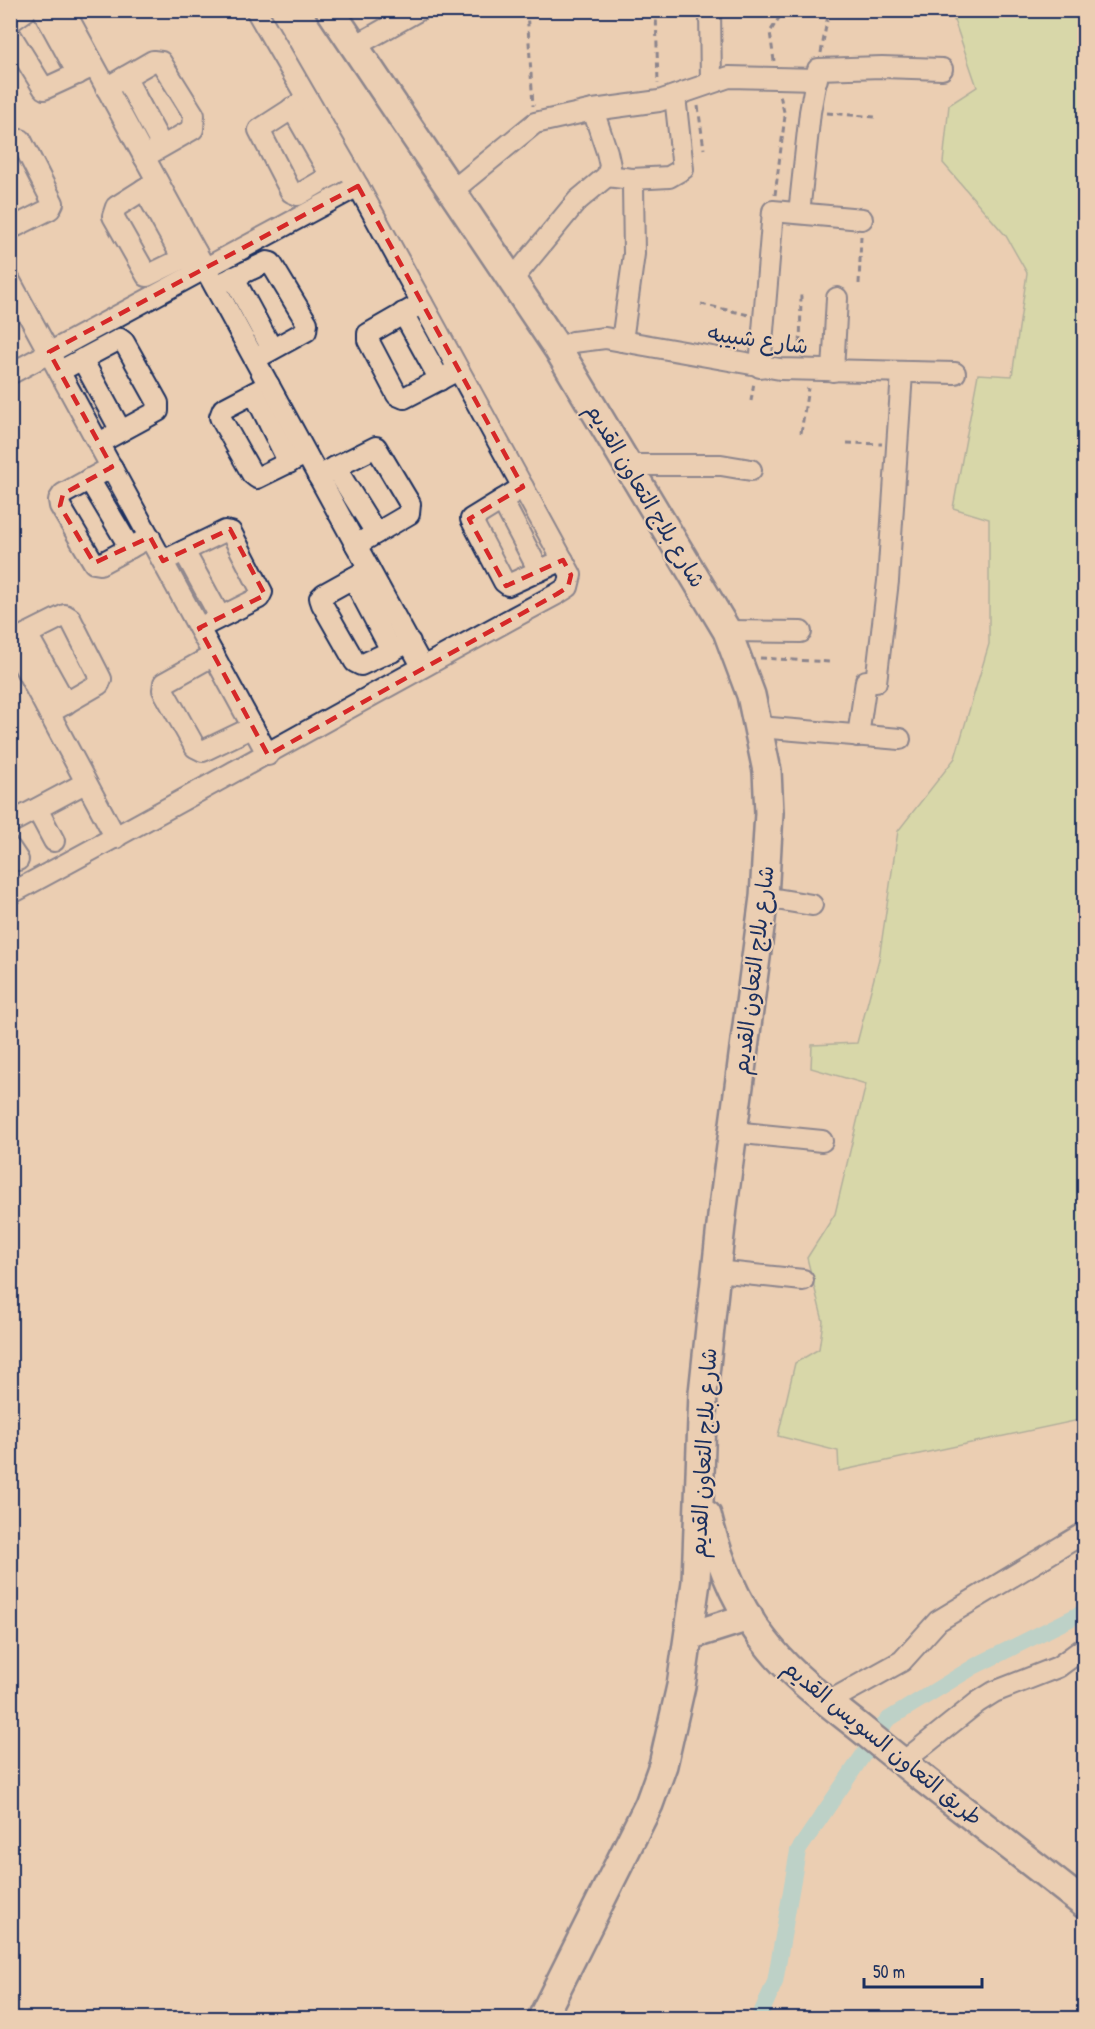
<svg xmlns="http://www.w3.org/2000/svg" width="1095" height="2029" font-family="'Patrick Hand','Playpen Sans Arabic',sans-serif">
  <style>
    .green { fill: #c0e39d; stroke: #6e897e; stroke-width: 1.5 }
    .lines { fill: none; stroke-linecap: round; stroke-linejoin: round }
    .canal { stroke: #85d5e0; stroke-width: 16 }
    .street-casing { stroke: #1b2f5e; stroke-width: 24 }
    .secondary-casing { stroke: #1b2f5e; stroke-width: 32 }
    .path { stroke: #1b2f5e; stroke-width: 3; stroke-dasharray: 6 4.5; stroke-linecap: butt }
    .street { stroke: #ebceb2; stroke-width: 20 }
    .secondary { stroke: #ebceb2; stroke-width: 27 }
    .marked { fill: none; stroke: #d62828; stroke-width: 4.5; stroke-dasharray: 12 8; stroke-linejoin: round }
    .labels { text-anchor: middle; stroke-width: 4.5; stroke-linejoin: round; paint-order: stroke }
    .street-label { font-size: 22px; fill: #1b2f5e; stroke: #ebceb2 }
  </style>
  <rect width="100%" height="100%" fill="#ebceb2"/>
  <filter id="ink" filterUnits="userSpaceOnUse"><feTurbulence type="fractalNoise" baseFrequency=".0167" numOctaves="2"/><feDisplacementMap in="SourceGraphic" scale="12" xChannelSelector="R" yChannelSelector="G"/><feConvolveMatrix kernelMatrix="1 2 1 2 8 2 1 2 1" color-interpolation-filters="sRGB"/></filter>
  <g filter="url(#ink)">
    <polygon class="green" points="951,11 1084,11 1084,1419 839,1471 838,1451 778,1436 795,1363 819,1349 823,1321 807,1258 835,1214 866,1084 811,1068 812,1045 857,1043 879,959 898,831 955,758 989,644 989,519 953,508 978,374 1012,376 1027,273 1006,236 943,163 949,105 977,87"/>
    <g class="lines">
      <polyline class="canal" points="759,2018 775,1982 798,1851 887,1720 975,1666 1084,1612"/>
      <g class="street-casing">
        <g id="street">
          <polyline points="43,10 78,74"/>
          <polyline points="64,10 422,666"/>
          <polyline points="710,10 711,82"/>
          <polyline points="10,22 27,10"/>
          <polyline points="10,34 44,89 94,66"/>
          <polyline points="355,46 419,10"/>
          <polyline points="125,77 162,146"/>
          <polyline points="106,88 153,61 161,62 194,115 193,129 144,157"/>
          <polyline points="307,99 259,130 291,192 298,195 346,167"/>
          <polyline points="292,108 331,176"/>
          <polyline points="10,140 21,140 53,203 50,209 10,229"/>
          <polyline points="607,176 632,179 633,185 634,254 622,341"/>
          <polyline points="632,179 669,177 683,169 675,96"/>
          <polyline points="157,181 116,207 113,216 147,276 196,252"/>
          <polyline points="144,189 183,259"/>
          <polyline points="452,191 535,123 593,110 659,101 729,77 817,79"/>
          <polyline points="799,213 810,112 818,69 882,67 942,69"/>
          <polyline points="233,277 272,349"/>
          <polyline points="512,280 577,201 607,176 610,166 607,152 593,110"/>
          <polyline points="10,281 268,755"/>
          <polyline points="215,286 267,262 271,263 307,323 306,331 255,359"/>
          <polyline points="422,303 368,334 368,340 397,395 404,398 458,370"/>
          <polyline points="403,313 440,380"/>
          <polyline points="558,349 573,342 605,338 780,369 955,373"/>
          <polyline points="82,359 121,431"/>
          <polyline points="760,367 773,211 862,219"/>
          <polyline points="60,371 120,339 124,342 158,403 158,411 99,443"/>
          <polyline points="833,371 837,298"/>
          <polyline points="10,374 358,186"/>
          <polyline points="269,385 223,409 220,417 252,474 257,478 306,454"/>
          <polyline points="254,393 289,463"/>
          <polyline points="629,465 721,465 751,470"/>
          <polyline points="112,467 63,494 59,500 60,506 94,563 100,564 150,537"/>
          <polyline points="335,467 376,533"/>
          <polyline points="318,476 376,447 410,504 409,514 356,545"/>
          <polyline points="89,479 130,548"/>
          <polyline points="523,487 471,519 504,582 508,585 563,560"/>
          <polyline points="502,500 539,571"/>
          <polyline points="184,551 220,617"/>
          <polyline points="163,561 225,531 231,532 262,592 259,598 199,628"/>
          <polyline points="369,569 324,594 320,598 322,604 355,662 361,665 410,642"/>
          <polyline points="353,578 392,652"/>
          <polyline points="727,631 801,632"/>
          <polyline points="27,634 66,704"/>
          <polyline points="10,640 116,838"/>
          <polyline points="11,642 65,615 70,618 101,679 99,684 49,713"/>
          <polyline points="214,655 164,683 163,690 195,747 203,751 253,727"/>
          <polyline points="759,727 900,739"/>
          <polyline points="858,736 866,681 876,682 888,581 902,373"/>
          <polyline points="37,809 54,841"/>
          <polyline points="10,823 85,783"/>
          <polyline points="10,848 18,860"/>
          <path d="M10,894C194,796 374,692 557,594L568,587L571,575L358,186L256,10"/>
          <polyline points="764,897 812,905"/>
          <polyline points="733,1132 822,1141"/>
          <polyline points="716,1271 803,1280"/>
          <polyline points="828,1702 902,1661 938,1621 1084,1533"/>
          <polyline points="903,1762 978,1702 994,1692 1058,1667 1084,1648"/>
        </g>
      </g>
      <g class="secondary-casing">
        <g id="secondary">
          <polyline points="330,10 558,349 727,631 751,695 767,771 769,813 764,897 723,1207 703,1393 696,1582 681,1686 663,1765 649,1804 542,2018"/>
          <path d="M707,1515C719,1563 738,1610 771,1649C798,1682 836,1708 870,1736C940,1793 1013,1848 1084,1904"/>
          <polyline points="689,1636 749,1617"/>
        </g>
      </g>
      <g class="path">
        <polyline points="527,10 533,106"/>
        <polyline points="656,10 658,84"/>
        <polyline points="821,53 829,10"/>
        <polyline points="774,61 770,32 784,10"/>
        <polyline points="698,106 704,149"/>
        <polyline points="827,113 876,117"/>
        <polyline points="775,195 785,116 780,95"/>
        <polyline points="859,284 861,236"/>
        <polyline points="701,304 749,315"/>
        <polyline points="800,354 801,295"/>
        <polyline points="751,401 754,382"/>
        <polyline points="801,433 808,388"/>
        <polyline points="847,443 882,444"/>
        <polyline points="760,658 830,662"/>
      </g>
      <use href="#street" class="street"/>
      <use href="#secondary" class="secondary"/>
    </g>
  </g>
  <path d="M0 0H1095V2029H0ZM358,186L523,487L469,519L506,586L563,560L571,575L568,587L557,594L268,755L199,628L265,595L230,529L163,561L150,537L94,563L60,506L63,494L112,467L49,352Z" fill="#ebceb2" fill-opacity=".55" fill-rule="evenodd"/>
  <path class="marked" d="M358,186L523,487L469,519L506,586L563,560L571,575L568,587L557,594L268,755L199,628L265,595L230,529L163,561L150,537L94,563L60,506L63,494L112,467L49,352Z"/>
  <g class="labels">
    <g class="street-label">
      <text transform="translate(758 339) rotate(8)" y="8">شارع شبيبه</text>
      <text transform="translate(646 495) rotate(59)" y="8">شارع بلاج التعاون القديم</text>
      <text transform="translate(753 970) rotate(-83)" y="8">شارع بلاج التعاون القديم</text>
      <text transform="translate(703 1453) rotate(-87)" y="8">شارع بلاج التعاون القديم</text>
      <text transform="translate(883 1742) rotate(39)" y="8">طريق التعاون السويس القديم</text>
    </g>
  </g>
  <rect width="1095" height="2029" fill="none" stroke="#ebceb2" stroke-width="36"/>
  <rect x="18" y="18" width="1059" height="1993" fill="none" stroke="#1b2f5e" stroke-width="2" filter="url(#ink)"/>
  <path d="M864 1978v9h118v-9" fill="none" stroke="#1b2f5e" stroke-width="3"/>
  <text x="873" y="1978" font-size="18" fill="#1b2f5e" stroke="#ebceb2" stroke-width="4.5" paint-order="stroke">50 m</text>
</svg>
